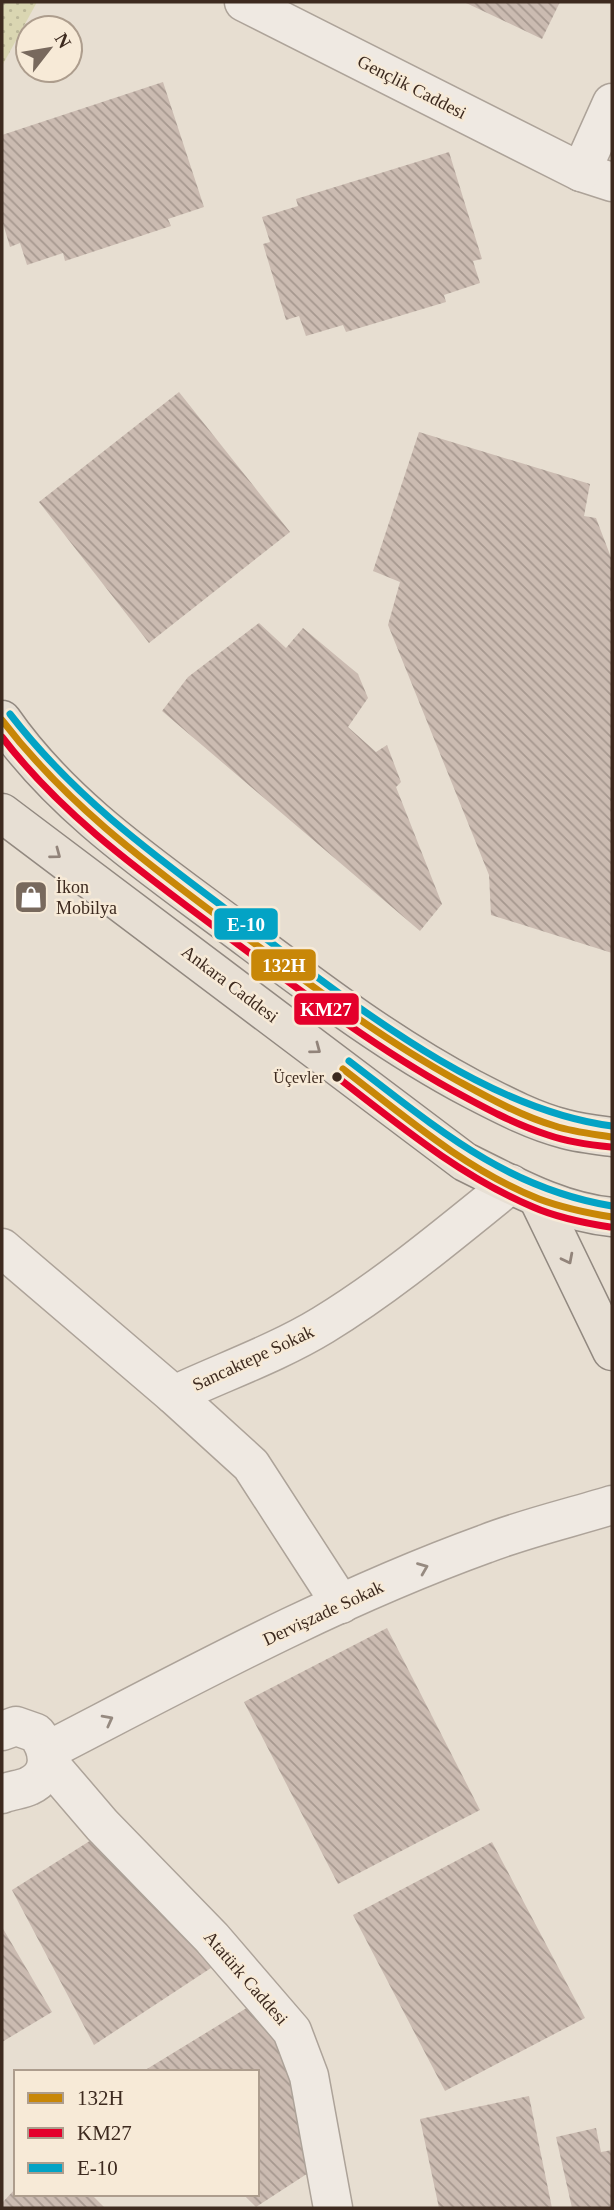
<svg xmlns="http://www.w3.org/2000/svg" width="614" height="2210" font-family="'Times New Roman',serif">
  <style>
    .park { fill: url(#park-dots) }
    .building { fill: url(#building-back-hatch) }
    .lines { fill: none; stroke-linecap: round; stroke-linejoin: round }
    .minor-casing { stroke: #ada399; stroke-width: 41 }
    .major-casing { stroke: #928980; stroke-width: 41 }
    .minor { stroke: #efe9e2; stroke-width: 38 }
    .major { stroke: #e7dfd4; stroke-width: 38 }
    .bus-1-casing { stroke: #f7ead7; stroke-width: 12 }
    .bus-2-casing { stroke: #f7ead7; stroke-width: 12 }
    .bus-3-casing { stroke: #f7ead7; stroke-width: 12 }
    .bus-1 { stroke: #c88708; stroke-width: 7 }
    .bus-2 { stroke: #e4002b; stroke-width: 7 }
    .bus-3 { stroke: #03a3c5; stroke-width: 7 }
    .oneway { stroke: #92847a }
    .oneway2 { stroke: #968a80 }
    .bus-dot { fill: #3d2a1f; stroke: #f7ead7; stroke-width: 2.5 }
    .labels { text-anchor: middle; stroke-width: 5; stroke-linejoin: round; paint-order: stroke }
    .bus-label { font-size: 16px; fill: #3d2a1f; stroke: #f7ead7; text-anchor: end }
    .street-label { font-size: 18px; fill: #3d2a1f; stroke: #f7ead7 }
    .poi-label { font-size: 18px; fill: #3d2a1f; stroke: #f7ead7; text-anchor: start }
    .line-badge { stroke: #f7ead7; stroke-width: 2.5 }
    .badge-label { font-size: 19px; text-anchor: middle; font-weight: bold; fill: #fff }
  </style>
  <defs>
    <pattern id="park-dots" width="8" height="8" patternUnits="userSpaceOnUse" patternTransform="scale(1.75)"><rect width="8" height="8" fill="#dad6b2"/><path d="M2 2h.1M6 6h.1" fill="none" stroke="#bcb899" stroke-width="1.8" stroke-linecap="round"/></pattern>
    <pattern id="building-back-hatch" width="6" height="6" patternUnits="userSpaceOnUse" patternTransform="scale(1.75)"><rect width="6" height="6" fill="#cbbbb1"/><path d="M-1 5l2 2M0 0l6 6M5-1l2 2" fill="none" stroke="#a6988f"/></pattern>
  </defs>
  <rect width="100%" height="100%" fill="#e7ded1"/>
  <polygon class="park" points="2,2 37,2 2,66"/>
  <g class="building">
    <polygon points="464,2 560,2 542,39"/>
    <polygon points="163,82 204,207 168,219 171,226 65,261 63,253 27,265 20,243 10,247 2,220 2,135"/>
    <polygon points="449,152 482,259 473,261 480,283 444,295 446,302 346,332 343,325 306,336 299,316 286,320 263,244 270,242 262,217 298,206 296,199"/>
    <polygon points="179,392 290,532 149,643 39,502"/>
    <polygon points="419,432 590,484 584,516 596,518 612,560 612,953 491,915 489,875 388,625 400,582 373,571"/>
    <polygon points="259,623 286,648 303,628 358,674 368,698 348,727 376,752 387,745 401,782 396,787 442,904 420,931 162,711 188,677"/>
    <polygon points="387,1628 480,1810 338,1884 244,1702"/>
    <polygon points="96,1837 214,1966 94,2045 12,1890"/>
    <polygon points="492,1842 585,2018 445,2091 353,1915"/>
    <polygon points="2,1927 52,2012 2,2042"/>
    <polygon points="258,2001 308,2080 319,2166 256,2207 243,2194 257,2194 257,2072 142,2072"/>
    <polygon points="529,2096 552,2208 439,2208 420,2119"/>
    <polygon points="596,2128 601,2152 612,2150 612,2208 572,2208 556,2137"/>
    <polygon points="16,2188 16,2194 91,2194 105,2208 2,2208 2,2203"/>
  </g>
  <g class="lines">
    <g class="minor-casing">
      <g id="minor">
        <polyline points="244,2 581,172 612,182"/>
        <polyline points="581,172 612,103"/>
        <path d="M2,1248L174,1395C223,1372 277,1353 323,1325C390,1284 450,1233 511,1184"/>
        <polyline points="174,1395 251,1465 341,1604"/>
        <path d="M2,1731L16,1726L36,1733C50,1750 53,1775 29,1786C21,1790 11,1790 2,1794"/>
        <path d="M47,1751C190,1677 333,1599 485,1544C526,1528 570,1518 612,1505"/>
        <polyline points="48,1762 102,1825 212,1938 292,2031 309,2076 333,2208"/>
      </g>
    </g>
    <g class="major-casing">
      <g id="major">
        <path d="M2,720C61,805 148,864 230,925C309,984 385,1043 472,1089C501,1104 533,1121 565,1129C580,1133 597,1135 612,1137"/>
        <path d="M2,813L465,1162C512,1185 559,1212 612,1217"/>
        <polyline points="538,1198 612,1351"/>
      </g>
    </g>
    <use href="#minor" class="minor"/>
    <use href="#major" class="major"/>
    <g class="bus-1-casing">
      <g id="bus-1">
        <path d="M2,720C70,809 155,869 243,935C313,987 382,1039 458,1081C489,1098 521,1116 555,1126C573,1132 593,1134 612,1137"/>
        <path d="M343,1069C404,1116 466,1170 539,1199C563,1208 587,1213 612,1217"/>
      </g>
    </g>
    <g class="bus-2-casing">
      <g id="bus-2">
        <path d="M2,737C64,818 147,876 228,937C301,991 373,1046 452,1090C483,1107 514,1124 548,1135C568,1142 589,1145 611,1147"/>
        <path d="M337,1077C399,1125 460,1176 533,1207C558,1218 584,1223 610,1227"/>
      </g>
    </g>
    <g class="bus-3-casing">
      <g id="bus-3">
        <path d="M10,714C78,802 162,861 250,927C354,1004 482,1109 612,1126"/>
        <path d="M349,1061C434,1126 504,1188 612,1206"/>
      </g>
    </g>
    <use href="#bus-1" class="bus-1"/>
    <use href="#bus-2" class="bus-2"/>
    <use href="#bus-3" class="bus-3"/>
  </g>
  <defs><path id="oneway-chevron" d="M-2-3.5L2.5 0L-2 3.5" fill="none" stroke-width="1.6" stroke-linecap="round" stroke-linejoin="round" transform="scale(1.75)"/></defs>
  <g class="oneway">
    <use href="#oneway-chevron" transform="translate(56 854) rotate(37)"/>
    <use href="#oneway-chevron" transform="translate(316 1049) rotate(37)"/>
    <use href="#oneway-chevron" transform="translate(568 1259) rotate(63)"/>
  </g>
  <g class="oneway2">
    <use href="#oneway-chevron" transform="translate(423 1568) rotate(-22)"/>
    <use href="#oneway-chevron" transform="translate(108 1720) rotate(-28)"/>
  </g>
  <defs>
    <g id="shop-square" transform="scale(1.75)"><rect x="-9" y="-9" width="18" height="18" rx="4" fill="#78695d" stroke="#f7ead7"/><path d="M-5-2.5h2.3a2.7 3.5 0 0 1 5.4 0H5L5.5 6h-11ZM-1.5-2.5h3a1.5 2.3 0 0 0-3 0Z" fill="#fff"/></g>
  </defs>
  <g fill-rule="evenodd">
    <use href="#shop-square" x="31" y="897"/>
  </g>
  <circle class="bus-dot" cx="337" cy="1077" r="6"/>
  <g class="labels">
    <g class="bus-label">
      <text x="324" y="1083">Üçevler</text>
    </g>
    <g class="street-label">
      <text transform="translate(412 87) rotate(27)" y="6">Gençlik Caddesi</text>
      <text transform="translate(230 984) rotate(37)" y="6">Ankara Caddesi</text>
      <text transform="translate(253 1358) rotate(-25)" y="6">Sancaktepe Sokak</text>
      <text transform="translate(323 1613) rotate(-25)" y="6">Dervişzade Sokak</text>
      <text transform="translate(246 1978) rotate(49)" y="6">Atatürk Caddesi</text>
    </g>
    <g class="poi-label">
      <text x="56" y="893">İkon<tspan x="56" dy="21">Mobilya</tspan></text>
    </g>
  </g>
  <g class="line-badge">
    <rect x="213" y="907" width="66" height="34" rx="7" fill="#03a3c5"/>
    <rect x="250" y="948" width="67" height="34" rx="7" fill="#c88708"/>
    <rect x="293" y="992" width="67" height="34" rx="7" fill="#e4002b"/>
  </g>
  <g class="badge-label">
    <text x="246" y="931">E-10</text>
    <text x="284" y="972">132H</text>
    <text x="326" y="1016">KM27</text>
  </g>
  <rect width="614" height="2210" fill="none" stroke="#3d2a1f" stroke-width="7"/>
  <rect x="14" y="2070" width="245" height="126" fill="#f7ead7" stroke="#ad9d8d" stroke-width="2"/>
  <rect x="28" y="2093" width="35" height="10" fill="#c88708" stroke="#ad9d8d" stroke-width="2"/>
  <text x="77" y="2105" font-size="21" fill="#3d2a1f">132H</text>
  <rect x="28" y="2128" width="35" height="10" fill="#e4002b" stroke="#ad9d8d" stroke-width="2"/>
  <text x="77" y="2140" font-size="21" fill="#3d2a1f">KM27</text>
  <rect x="28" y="2163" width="35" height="10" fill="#03a3c5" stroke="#ad9d8d" stroke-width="2"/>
  <text x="77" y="2175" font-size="21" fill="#3d2a1f">E-10</text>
  <g transform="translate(49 49) rotate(59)"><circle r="33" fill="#f7ead7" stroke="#ad9d8d" stroke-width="2"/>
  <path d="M0-5L12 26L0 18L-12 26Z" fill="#78695d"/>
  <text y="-10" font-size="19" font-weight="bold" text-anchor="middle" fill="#3d2a1f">N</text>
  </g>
</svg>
